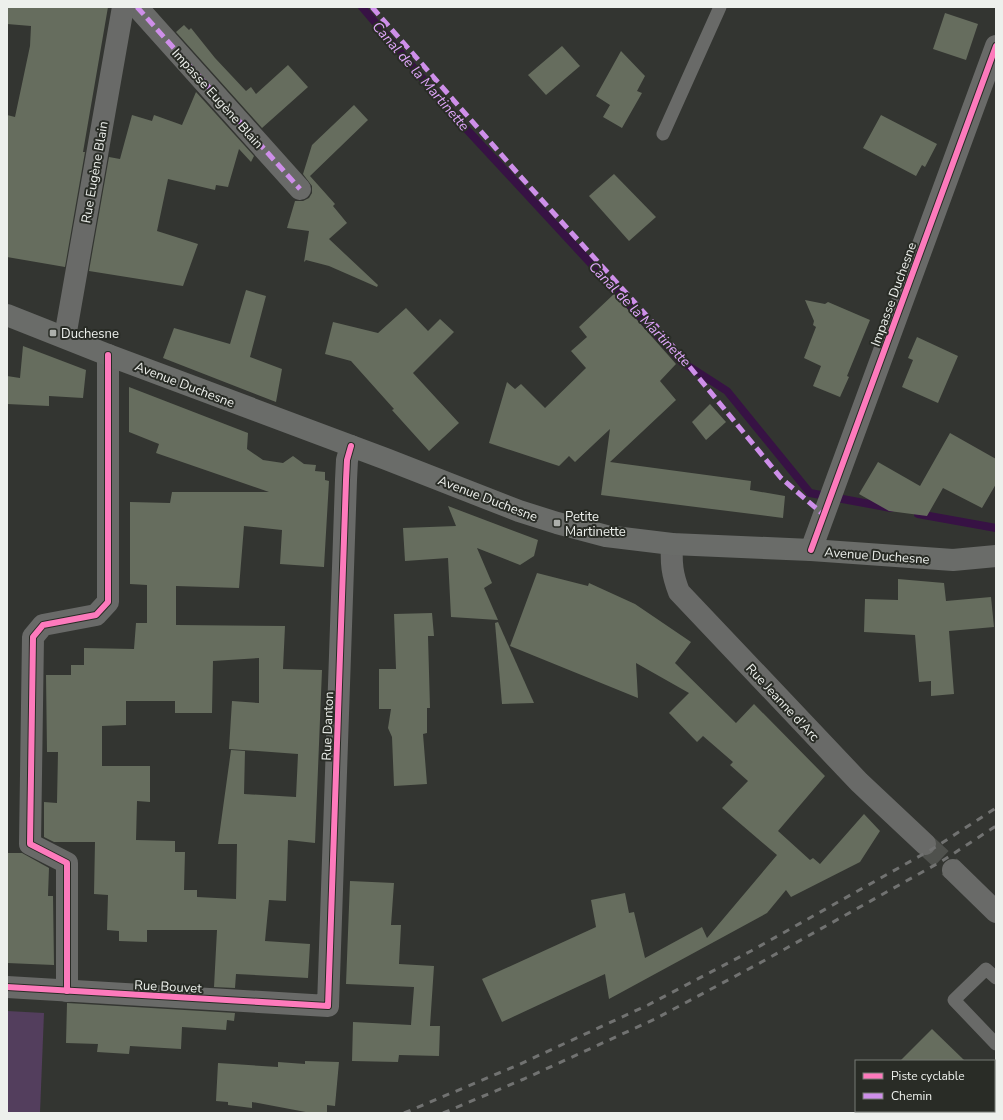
<svg xmlns="http://www.w3.org/2000/svg" width="1003" height="1120" font-family="'Nunito Sans',sans-serif">
  <style>
    .green { fill: #533e5d }
    .lines { fill: none; stroke-linecap: round; stroke-linejoin: round }
    .stream { stroke: #371244; stroke-width: 8 }
    .building { fill: #666d5e; fill-rule: evenodd }
    .street-tunnel { stroke: #4f514d; stroke-width: 22; stroke-dasharray: 22 11; stroke-linecap: butt }
    .lane { stroke: #696a68; stroke-width: 13 }
    .street { stroke: #696a68; stroke-width: 22 }
    .secondary { stroke: #6a6c69; stroke-width: 22 }
    .rail { stroke: #717271; stroke-width: 3; stroke-dasharray: 7 7; stroke-linecap: butt }
    .quiet { stroke: #ce8fe9; stroke-width: 5; stroke-dasharray: 10 5; stroke-linecap: butt }
    .cycleway-casing { stroke: #292c26; stroke-width: 8 }
    .cycleway { stroke: #fd7abc; stroke-width: 6 }
    .poi-dot { fill: #acafab; stroke: #292c26; stroke-width: 1.5 }
    .labels { text-anchor: middle; stroke-width: 4; stroke-linejoin: round; paint-order: stroke }
    .street-label { font-size: 13px; fill: #edf0ec; stroke: #292c26 }
    .poi-label { font-size: 13px; fill: #edf0ec; stroke: #292c26; text-anchor: start }
    .water-label { font-size: 14px; font-style: italic; fill: #e1a7fc; stroke: #292c26 }
  </style>
  <rect width="100%" height="100%" fill="#333531"/>
  <polygon class="green" points="7,1011 44,1013 40,1113 7,1113"/>
  <g class="lines">
    <g class="stream">
      <polyline points="362,7 459,121 682,362 727,391 810,493 891,508"/>
      <polyline points="918,514 996,528"/>
    </g>
  </g>
  <g class="building">
    <polygon points="7,7 108,7 83,152 85,152 65,267 7,257 7,115 15,117 30,46 31,26 7,24"/>
    <polygon points="945,13 978,24 966,60 933,49"/>
    <polygon points="184,25 189,30 191,28 215,58 246,91 251,87 256,94 288,65 308,87 262,128 176,32"/>
    <polygon points="562,46 580,66 546,95 528,75"/>
    <polygon points="621,51 645,76 637,91 642,93 622,128 603,117 610,105 596,96"/>
    <polygon points="196,92 254,156 251,162 239,149 228,187 216,185 215,190 168,179 157,231 198,244 183,286 89,271 109,157 120,159 132,115 152,121 154,115 182,125"/>
    <polygon points="354,105 368,120 310,176 335,204 333,206 347,223 329,239 378,285 377,287 329,266 306,260 304,262 309,231 287,228 295,201 303,201 309,198 312,193 312,186 303,174 312,145"/>
    <polygon points="881,115 937,144 925,167 922,165 916,176 863,148"/>
    <polygon points="614,174 656,217 629,241 589,196"/>
    <polygon points="246,290 266,296 250,357 282,369 276,402 163,358 174,328 230,344"/>
    <polygon points="614,294 676,364 660,381 676,400 610,462 751,481 750,490 785,496 783,518 601,495 610,429 575,462 569,456 559,466 489,443 507,382 515,389 521,384 545,408 586,368 571,351 587,337 579,327"/>
    <polygon points="805,300 825,304 828,302 870,320 847,376 849,377 840,397 813,386 821,366 804,358 816,327 813,325 814,321"/>
    <polygon points="406,308 428,331 440,319 454,332 413,373 459,423 429,451 392,410 394,409 351,361 325,354 333,322 378,333"/>
    <polygon points="917,337 958,356 938,403 902,387 913,360 908,358"/>
    <polygon points="23,346 86,370 83,398 49,396 49,406 7,404 7,376 20,378"/>
    <path d="M129,387L248,433L247,449L263,460L283,463L293,456L304,464L316,465L315,471L325,472V480L329,481L324,567L280,564L282,530L244,526L239,588L176,586V625L285,626L283,669L322,670L315,843L288,840L286,901L269,900L265,941L310,944L308,978L236,974L235,988L214,987L217,930H147V942L119,941V931L107,930L108,895L94,894L95,842H54L44,837V802L57,803L58,752H47L46,675H71V665H84V648L134,649L136,623H147V585L130,584V502L170,503L172,492H269L156,453L159,444L129,432ZM259,658V703L232,701L229,749L298,754L296,797L244,794L245,751L231,750L218,844H237L236,899L197,897V890H184L185,852H175V841L136,840L137,801L150,802V766H102V726L126,725V701H175V713H212L213,661Z"/>
    <polygon points="710,404 726,422 706,440 692,422"/>
    <polygon points="950,433 996,459 996,484 982,508 943,488 927,516 889,511 859,494 878,462 920,486"/>
    <polygon points="448,506 538,540 534,556 520,565 477,548 492,583 484,588 498,620 451,617 448,558 405,561 403,528 456,526"/>
    <polygon points="537,573 588,586 589,583 635,604 691,642 675,663 736,723 754,704 825,776 778,831 810,860 813,858 820,864 864,814 880,831 860,862 791,897 786,890 767,913 609,999 605,974 502,1022 482,979 596,927 591,900 625,893 629,913 634,912 645,958 702,927 707,938 777,855 722,808 748,781 730,765 733,762 703,736 697,742 669,713 689,693 636,663 638,698 510,646"/>
    <polygon points="898,579 944,583 946,601 991,597 994,627 949,631 954,694 931,696 931,681 919,682 915,635 864,632 865,599 898,600"/>
    <polygon points="432,613 434,636 428,636 430,708 427,708 427,733 423,734 427,784 394,786 392,737 388,728 391,709 379,709 379,669 396,669 394,614"/>
    <polygon points="498,622 534,703 502,704 495,623"/>
    <polygon points="7,853 22,853 49,868 48,896 53,896 54,965 7,963"/>
    <polygon points="350,881 394,883 391,925 401,925 399,964 434,966 430,1026 440,1026 439,1056 399,1055 398,1062 352,1061 353,1022 411,1025 414,987 346,984"/>
    <polygon points="67,1003 235,1013 234,1021 227,1020 226,1030 182,1027 181,1049 130,1046 129,1054 97,1052 98,1044 66,1043"/>
    <polygon points="932,1029 965,1061 900,1061"/>
    <polygon points="305,1061 339,1062 335,1106 327,1105 327,1113 311,1113 252,1102 252,1108 228,1105 228,1102 216,1101 218,1063 278,1067 278,1062 305,1064"/>
  </g>
  <g class="lines">
    <polyline class="street-tunnel" points="925,844 953,870"/>
    <g class="lane">
      <polyline points="663,134 720,7"/>
      <polyline points="996,978 986,969 954,1000 996,1044"/>
    </g>
    <g class="street">
      <polyline points="137,7 300,189"/>
      <polyline points="65,337 123,7"/>
      <path d="M672,544C671,563 672,574 679,592L859,782L925,844"/>
      <polyline points="811,550 996,46"/>
      <polyline points="953,870 996,912"/>
      <polyline points="7,987 328,1006 346,480 347,460 351,446"/>
      <polyline points="67,991 67,863 30,844 33,637 43,625 96,615 108,602 108,355"/>
    </g>
    <polyline class="secondary" points="7,315 108,355 386,459 519,511 557,523 606,536 672,544 811,550 953,560 996,556"/>
    <g class="rail">
      <polyline points="404,1113 518,1065 648,1005 751,951 934,848 996,808"/>
      <polyline points="443,1113 524,1079 655,1019 758,964 942,861 996,826"/>
    </g>
    <g class="quiet">
      <polyline points="137,7 300,189"/>
      <polyline points="372,7 520,176 657,327 781,478 824,515"/>
    </g>
    <g class="cycleway-casing">
      <g id="cycleway">
        <polyline points="811,550 996,46"/>
        <polyline points="7,987 328,1006 346,480 347,460 351,446"/>
        <polyline points="67,991 67,863 30,844 33,637 43,625 96,615 108,602 108,355"/>
      </g>
    </g>
    <use href="#cycleway" class="cycleway"/>
  </g>
  <g class="poi-dot">
    <rect x="49" y="329" width="8" height="8" rx="2"/>
    <rect x="553" y="519" width="8" height="8" rx="2"/>
  </g>
  <g class="labels">
    <g class="street-label">
      <text transform="translate(218 98) rotate(48)" y="5">Impasse Eugène Blain</text>
      <text transform="translate(94 172) rotate(-80)" y="5">Rue Eugène Blain</text>
      <text transform="translate(893 294) rotate(-70)" y="5">Impasse Duchesne</text>
      <text transform="translate(185 384) rotate(21)" y="5">Avenue Duchesne</text>
      <text transform="translate(488 498) rotate(21)" y="5">Avenue Duchesne</text>
      <text transform="translate(877 555) rotate(4)" y="5">Avenue Duchesne</text>
      <text transform="translate(783 702) rotate(47)" y="5">Rue Jeanne d'Arc</text>
      <text transform="translate(327 726) rotate(-88)" y="5">Rue Danton</text>
      <text transform="translate(168 986) rotate(3)" y="5">Rue Bouvet</text>
    </g>
    <g class="poi-label">
      <text x="61" y="338">Duchesne</text>
      <text x="565" y="521">Petite<tspan x="565" dy="15">Martinette</tspan></text>
    </g>
    <g class="water-label">
      <text transform="translate(421 76) rotate(49)" y="5">Canal de la Martinette</text>
      <text transform="translate(640 314) rotate(46)" y="5">Canal de la Martinette</text>
    </g>
  </g>
  <rect width="1003" height="1120" fill="none" stroke="#edf0ec" stroke-width="16"/>
  <rect x="855" y="1060" width="140" height="52" fill="#292c26" stroke="#777a75"/>
  <rect x="863" y="1073" width="20" height="6" fill="#fd7abc" stroke="#777a75"/>
  <text x="891" y="1080" font-size="12" fill="#edf0ec">Piste cyclable</text>
  <rect x="863" y="1093" width="20" height="6" fill="#ce8fe9" stroke="#777a75"/>
  <text x="891" y="1100" font-size="12" fill="#edf0ec">Chemin</text>
</svg>
